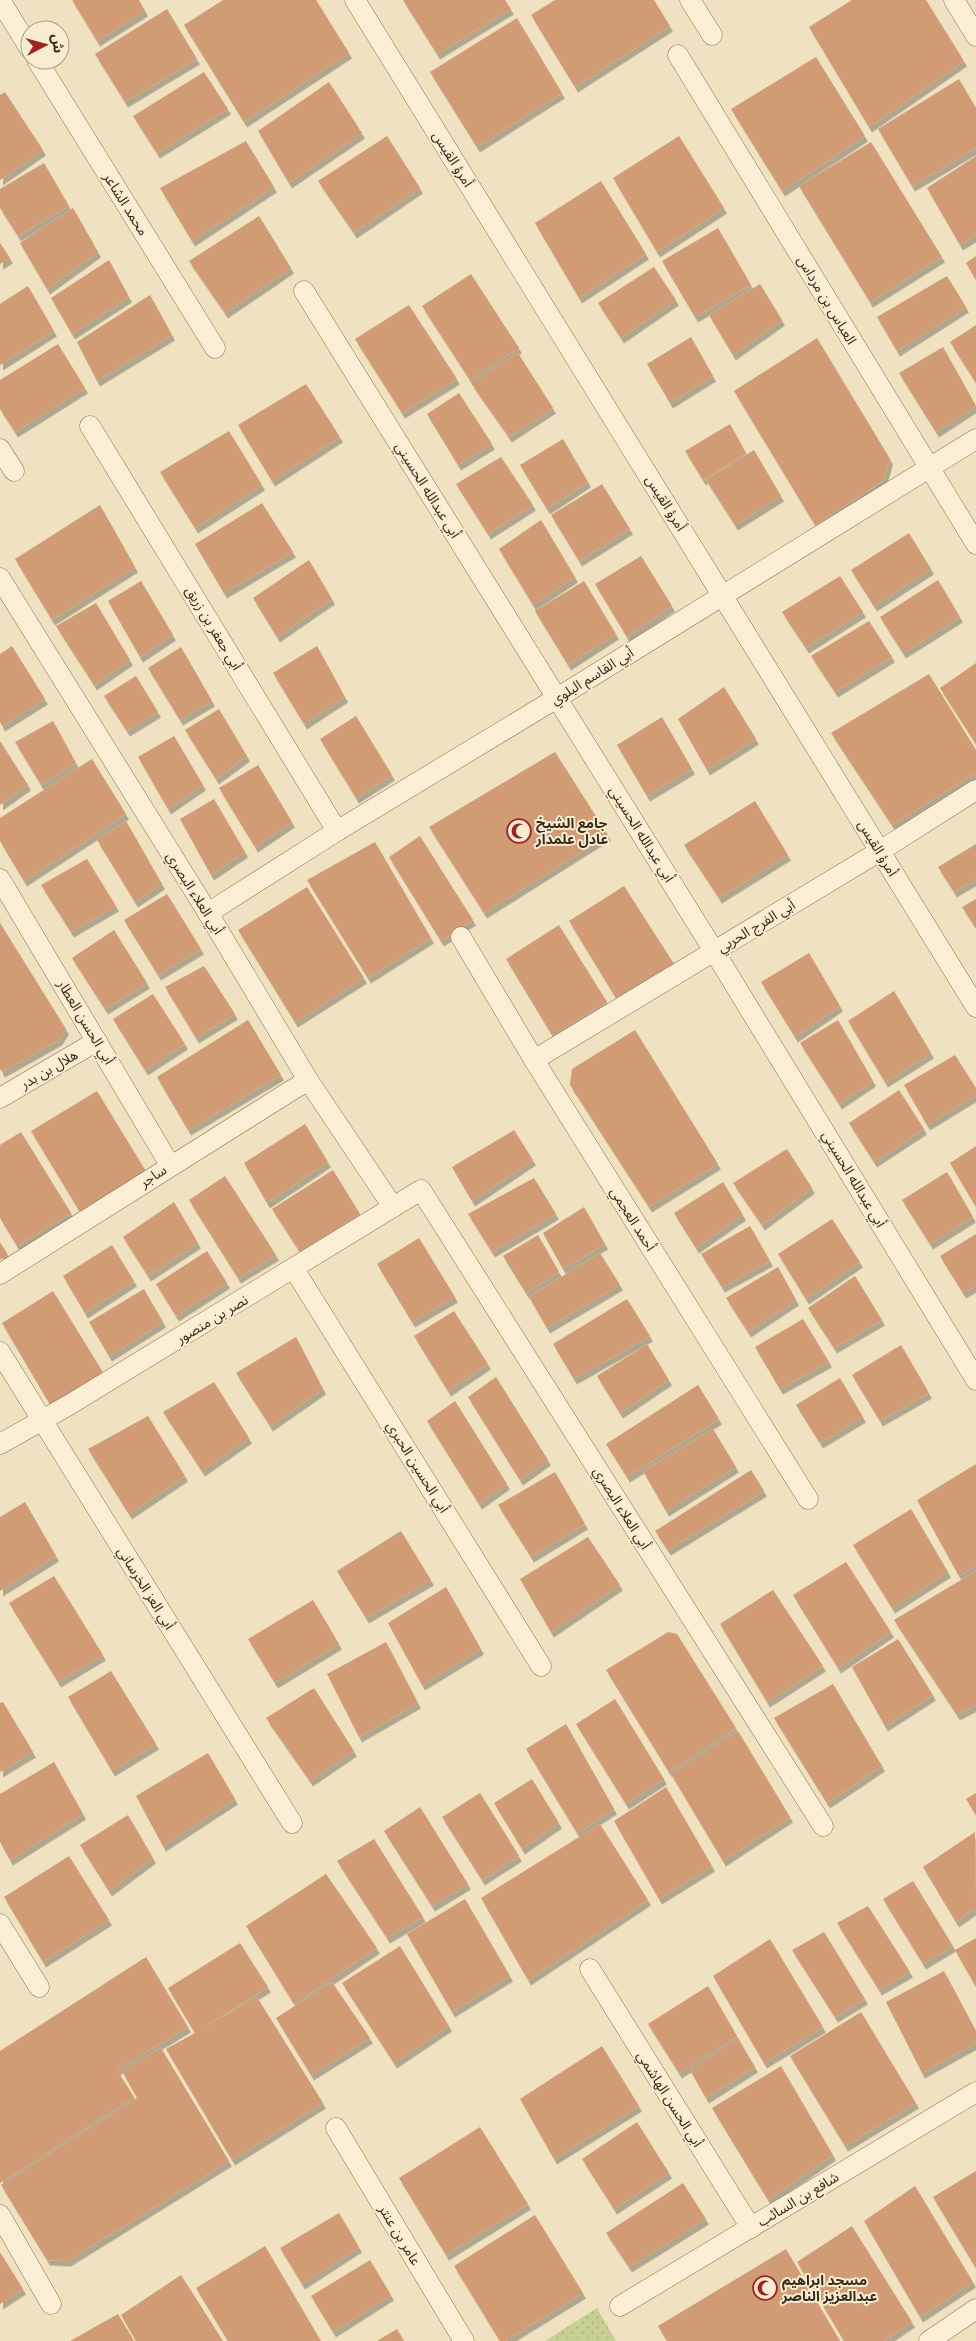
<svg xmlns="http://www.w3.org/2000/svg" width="976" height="2341" font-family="'Roboto Serif','Noto Sans Arabic',serif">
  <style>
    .grass { fill: url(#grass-dots) }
    .building { fill: #d09b74; filter: url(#shadow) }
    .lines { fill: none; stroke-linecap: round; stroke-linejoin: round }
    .street-casing { stroke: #8a7357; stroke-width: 21 }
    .street { stroke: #faefd4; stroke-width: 20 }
    .labels { text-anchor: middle; stroke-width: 4; stroke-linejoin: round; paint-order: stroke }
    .street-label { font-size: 14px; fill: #392a1c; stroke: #f7ecd0 }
    .poi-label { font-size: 14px; font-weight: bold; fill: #392a1c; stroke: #f7ecd0; text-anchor: start }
  </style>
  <defs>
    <pattern id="grass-dots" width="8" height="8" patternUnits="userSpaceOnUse" patternTransform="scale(1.25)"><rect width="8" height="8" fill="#c7cf94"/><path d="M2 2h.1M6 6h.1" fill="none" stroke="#acb27f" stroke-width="1.8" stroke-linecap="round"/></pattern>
    <filter id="shadow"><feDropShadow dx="3" dy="5.5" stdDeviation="0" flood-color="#0004"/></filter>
  </defs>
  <rect width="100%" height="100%" fill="#f0e2c0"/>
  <polygon class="grass" points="597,2308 616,2341 545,2341"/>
  <g class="building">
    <polygon points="72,0 139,0 145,11 97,41"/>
    <polygon points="223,0 316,0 349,53 244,122 184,25"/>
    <polygon points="403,0 505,0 511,9 437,54"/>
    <polygon points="555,0 654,0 670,26 575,87 531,15"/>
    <polygon points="852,0 926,0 964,61 869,127 809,27"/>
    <polygon points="167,9 197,59 125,102 95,54"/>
    <polygon points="517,18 562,93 477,147 430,72"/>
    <polygon points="816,57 865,136 782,191 731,109"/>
    <polygon points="204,72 228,109 157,153 133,116"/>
    <polygon points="959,79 976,108 976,148 912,186 878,129"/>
    <polygon points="329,82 362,133 289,183 258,131"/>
    <polygon points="5,92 43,150 0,180 0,95"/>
    <polygon points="387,136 420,188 354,233 318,181"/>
    <polygon points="679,136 724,208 657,252 613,178"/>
    <polygon points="246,141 274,187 192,241 160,188"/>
    <polygon points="871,142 942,257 870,302 799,186"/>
    <polygon points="976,156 976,235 960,245 927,188"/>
    <polygon points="44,163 69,206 18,236 0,208 0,189"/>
    <polygon points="601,181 646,254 579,298 535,223"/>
    <polygon points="73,208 98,252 47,289 20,243"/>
    <polygon points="259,216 291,268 225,313 189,261"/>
    <polygon points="718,228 751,285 695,317 662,261"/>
    <polygon points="0,243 10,258 0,264"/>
    <polygon points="976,256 976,280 966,263"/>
    <polygon points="109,260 129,297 72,334 51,298"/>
    <polygon points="654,267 676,300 621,338 598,303"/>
    <polygon points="471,274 519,348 470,380 422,306"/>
    <polygon points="947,276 966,307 897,351 877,317"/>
    <polygon points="760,284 782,320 733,355 709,315"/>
    <polygon points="28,286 54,331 0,365 0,304"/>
    <polygon points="150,295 172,335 97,381 77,342"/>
    <polygon points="409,305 457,379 402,413 355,339"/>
    <polygon points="976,325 976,383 950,342"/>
    <polygon points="691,337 713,376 670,403 647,364"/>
    <polygon points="817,338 890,459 884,480 815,525 734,391"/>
    <polygon points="58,344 85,388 15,432 0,409 0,380"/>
    <polygon points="943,347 976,406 936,432 899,373"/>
    <polygon points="518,353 553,408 509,437 471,383"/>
    <polygon points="306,384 340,437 272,481 238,425"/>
    <polygon points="459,393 492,444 458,465 427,414"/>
    <polygon points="730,424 746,453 703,480 685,451"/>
    <polygon points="229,431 262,485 195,528 160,472"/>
    <polygon points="563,439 588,482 547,509 520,465"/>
    <polygon points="754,450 781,496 735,525 706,480"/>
    <polygon points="501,457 533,505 488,534 456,484"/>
    <polygon points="602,484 630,529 579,561 551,515"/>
    <polygon points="262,503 293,552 224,593 195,544"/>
    <polygon points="100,505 135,567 52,620 15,559"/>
    <polygon points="541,520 575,577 533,605 499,549"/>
    <polygon points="909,533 931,569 874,606 851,570"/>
    <polygon points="641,556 672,606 627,637 595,584"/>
    <polygon points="309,560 332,599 277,637 253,598"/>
    <polygon points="840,576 863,612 806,648 782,612"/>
    <polygon points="938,580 960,617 903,653 880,617"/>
    <polygon points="141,581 173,635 140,657 108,601"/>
    <polygon points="584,581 616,634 568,665 535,611"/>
    <polygon points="96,603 130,660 94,685 56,626"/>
    <polygon points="869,621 892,657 835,692 811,656"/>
    <polygon points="12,646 45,699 2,726 0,722 0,654"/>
    <polygon points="317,646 345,697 304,724 273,673"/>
    <polygon points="181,647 212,701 180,720 148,668"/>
    <polygon points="976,663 976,744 940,688"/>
    <polygon points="929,674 976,750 976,773 892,825 831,733"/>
    <polygon points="136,676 158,712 127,731 104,696"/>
    <polygon points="724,687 756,739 707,770 678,719"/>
    <polygon points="219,709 247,756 216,779 185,730"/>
    <polygon points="356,716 392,775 356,798 320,739"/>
    <polygon points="662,717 692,769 647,796 617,745"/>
    <polygon points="53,721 76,763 41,785 15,742"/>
    <polygon points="174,736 203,785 168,809 138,757"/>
    <polygon points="0,741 28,785 0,805"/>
    <polygon points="555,752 608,835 484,913 429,827"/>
    <polygon points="92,759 126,814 24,881 0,841 0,818"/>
    <polygon points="258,765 292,822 255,847 219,788"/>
    <polygon points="214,799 245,852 211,875 180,819"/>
    <polygon points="755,801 788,855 719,898 684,845"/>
    <polygon points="126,821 162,884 135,902 97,840"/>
    <polygon points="420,836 473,920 441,941 389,857"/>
    <polygon points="375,842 431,938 368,978 307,880"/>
    <polygon points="976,844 976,879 954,892 938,867"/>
    <polygon points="87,859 116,906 71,932 41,885"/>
    <polygon points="624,886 676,967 619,1003 569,921"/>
    <polygon points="307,887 364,978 295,1022 238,930"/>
    <polygon points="167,894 201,949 158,975 124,920"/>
    <polygon points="976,899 976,928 962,907"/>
    <polygon points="0,923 66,1029 59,1040 2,1072 0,1069"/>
    <polygon points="559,925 607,1002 552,1035 506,959"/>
    <polygon points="114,930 147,983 105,1009 72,958"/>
    <polygon points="809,953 840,1006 795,1037 761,982"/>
    <polygon points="204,966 235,1014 196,1038 165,987"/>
    <polygon points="894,991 931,1053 885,1082 848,1021"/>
    <polygon points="153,994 185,1044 145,1070 113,1019"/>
    <polygon points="248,1020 281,1075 188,1130 157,1077"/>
    <polygon points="838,1020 873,1081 839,1104 800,1043"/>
    <polygon points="635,1030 718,1164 649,1207 570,1085 572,1069"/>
    <polygon points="955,1055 976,1088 976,1095 927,1125 904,1085"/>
    <polygon points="899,1090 924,1129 874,1162 849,1123"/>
    <polygon points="97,1091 147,1173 83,1217 31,1131"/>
    <polygon points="305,1124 328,1162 267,1203 244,1163"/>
    <polygon points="514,1130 533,1160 472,1201 452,1167"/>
    <polygon points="21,1132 71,1213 17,1246 0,1218 0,1145"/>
    <polygon points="976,1146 976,1207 950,1163"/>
    <polygon points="787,1149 812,1188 762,1225 733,1183"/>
    <polygon points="333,1170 360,1214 300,1252 272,1209"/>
    <polygon points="947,1172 973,1217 930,1244 902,1200"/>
    <polygon points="225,1176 276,1255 238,1278 189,1200"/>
    <polygon points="534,1178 556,1214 492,1252 468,1214"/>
    <polygon points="723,1182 743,1215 696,1248 674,1213"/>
    <polygon points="174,1202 198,1243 148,1276 123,1237"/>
    <polygon points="584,1207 605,1244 563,1269 543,1233"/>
    <polygon points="832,1219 860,1262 806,1299 778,1254"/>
    <polygon points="750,1226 770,1261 722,1287 701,1254"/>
    <polygon points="976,1234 976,1286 963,1293 940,1256"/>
    <polygon points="538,1235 559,1272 526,1293 503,1256"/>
    <polygon points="419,1238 455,1297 412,1322 377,1264"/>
    <polygon points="0,1242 8,1255 0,1260"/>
    <polygon points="112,1245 134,1281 85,1313 63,1276"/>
    <polygon points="207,1251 227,1283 176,1316 156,1284"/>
    <polygon points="600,1253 620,1285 547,1328 529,1297"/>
    <polygon points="778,1267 796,1300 748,1332 726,1298"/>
    <polygon points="855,1276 882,1320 834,1348 808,1308"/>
    <polygon points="144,1289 163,1322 109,1356 89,1322"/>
    <polygon points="53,1291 104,1374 51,1406 2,1323"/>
    <polygon points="627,1299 650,1336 574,1379 553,1344"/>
    <polygon points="454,1311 488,1364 448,1391 414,1336"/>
    <polygon points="803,1319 829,1362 780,1389 755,1347"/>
    <polygon points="296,1337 323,1389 270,1426 236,1373"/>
    <polygon points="647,1344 669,1380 620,1413 597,1376"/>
    <polygon points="901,1345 929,1393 880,1421 852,1375"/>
    <polygon points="496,1377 548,1460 520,1480 468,1397"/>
    <polygon points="840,1378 863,1417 820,1443 796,1405"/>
    <polygon points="214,1382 249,1438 202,1471 163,1412"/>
    <polygon points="698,1385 719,1419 627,1477 606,1444"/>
    <polygon points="455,1401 507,1484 479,1504 427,1421"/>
    <polygon points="148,1416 185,1476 129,1514 88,1449"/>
    <polygon points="713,1429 736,1467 666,1511 643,1471"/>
    <polygon points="976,1464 976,1565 959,1576 917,1500"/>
    <polygon points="751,1470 764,1491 668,1550 655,1531"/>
    <polygon points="555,1472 585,1524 531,1557 498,1505"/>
    <polygon points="25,1502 56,1556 0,1591 0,1517"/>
    <polygon points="911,1509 948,1572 892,1608 853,1545"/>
    <polygon points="401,1531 431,1580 366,1618 337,1571"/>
    <polygon points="588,1537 620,1585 551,1632 520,1579"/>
    <polygon points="846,1562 891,1632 838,1668 793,1595"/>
    <polygon points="976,1571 976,1705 957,1715 894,1620"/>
    <polygon points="54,1576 103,1655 58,1682 9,1603"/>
    <polygon points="446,1587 481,1649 422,1685 388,1623"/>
    <polygon points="773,1590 823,1666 767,1702 720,1624"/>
    <polygon points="313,1600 339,1644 275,1683 248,1639"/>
    <polygon points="668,1632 677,1634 736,1728 669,1772 606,1670"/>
    <polygon points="898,1639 933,1695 885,1726 852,1667"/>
    <polygon points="386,1642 418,1703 359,1737 327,1674"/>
    <polygon points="111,1671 156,1744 112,1771 68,1697"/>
    <polygon points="833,1684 882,1766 827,1803 774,1718"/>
    <polygon points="314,1688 354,1751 310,1781 266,1718"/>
    <polygon points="615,1699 664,1779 626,1804 576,1724"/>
    <polygon points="3,1702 33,1752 0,1772 0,1703"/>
    <polygon points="566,1724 614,1809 577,1833 526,1749"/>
    <polygon points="738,1731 790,1817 723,1861 671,1774"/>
    <polygon points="208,1753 235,1799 163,1846 136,1796"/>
    <polygon points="54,1762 83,1814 10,1860 0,1842 0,1794"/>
    <polygon points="532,1779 559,1823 522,1849 494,1803"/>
    <polygon points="666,1787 712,1866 659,1899 614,1821"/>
    <polygon points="480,1793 519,1856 482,1880 442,1817"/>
    <polygon points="976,1793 976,1815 966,1799"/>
    <polygon points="420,1807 468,1884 432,1906 384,1831"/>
    <polygon points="128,1815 153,1858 109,1891 80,1845"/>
    <polygon points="600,1824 648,1900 528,1980 481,1898"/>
    <polygon points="975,1832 976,1908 956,1922 923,1867"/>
    <polygon points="374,1839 423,1917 387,1938 337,1861"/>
    <polygon points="69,1856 109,1920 43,1962 4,1897"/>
    <polygon points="326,1874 377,1948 294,2004 246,1926"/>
    <polygon points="913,1881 953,1946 923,1964 883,1899"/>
    <polygon points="465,1899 510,1976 452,2012 407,1934"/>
    <polygon points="868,1906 910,1972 879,1990 837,1923"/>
    <polygon points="824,1932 865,1999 835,2017 792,1950"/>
    <polygon points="976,1938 976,1987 955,1950"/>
    <polygon points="770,1939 823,2027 764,2063 713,1976"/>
    <polygon points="240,1943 268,1987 198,2031 257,1997 323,2103 232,2160 166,2049 195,2033 168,1988"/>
    <polygon points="400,1946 449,2026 394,2063 342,1983"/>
    <polygon points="146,1957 188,2027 117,2070 134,2097 0,2183 0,2051"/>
    <polygon points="944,1971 976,2031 976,2043 922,2073 886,2002"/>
    <polygon points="332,1982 370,2038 311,2075 276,2018"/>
    <polygon points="708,1986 737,2036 679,2073 648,2024"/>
    <polygon points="861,2012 916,2103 845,2146 790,2056"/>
    <polygon points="738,2038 755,2067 706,2098 690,2070"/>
    <polygon points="602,2046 639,2106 554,2159 520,2099"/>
    <polygon points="161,2048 229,2161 68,2261 47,2260 1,2185 137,2098 122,2071"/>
    <polygon points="781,2066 833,2155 768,2200 712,2108"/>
    <polygon points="637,2122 669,2173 614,2209 582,2159"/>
    <polygon points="480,2127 528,2204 446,2255 399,2178"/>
    <polygon points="976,2171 976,2263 974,2265 933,2197"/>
    <polygon points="683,2183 706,2219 629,2267 606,2233"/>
    <polygon points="915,2186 973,2282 920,2317 864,2221"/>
    <polygon points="339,2213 359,2247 302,2284 280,2248"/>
    <polygon points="535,2215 583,2293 505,2341 500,2341 454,2266"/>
    <polygon points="852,2226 912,2322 884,2341 844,2341 797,2262"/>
    <polygon points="265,2246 321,2341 228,2341 196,2288"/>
    <polygon points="786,2249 840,2341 667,2341 658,2326"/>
    <polygon points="0,2252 23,2289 0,2304"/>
    <polygon points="370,2260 391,2295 333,2332 311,2296"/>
    <polygon points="181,2275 223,2341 136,2341 121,2315"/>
    <polygon points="118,2314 134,2341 70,2341"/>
    <polygon points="397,2329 404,2341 377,2341"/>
  </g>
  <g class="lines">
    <g class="street-casing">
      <g id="street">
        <polyline points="0,0 30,49"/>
        <polyline points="355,0 976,1007"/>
        <polyline points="690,0 712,35"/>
        <polyline points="954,0 976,36"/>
        <polyline points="678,55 976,544"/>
        <polyline points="37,60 215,348"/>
        <polyline points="304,291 714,951 976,1380"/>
        <polyline points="90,426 337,831"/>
        <polyline points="0,449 14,471"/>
        <polyline points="0,578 208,913 308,1080 393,1207"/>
        <polyline points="0,879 170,1165"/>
        <polyline points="208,913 337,831 557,698 976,439"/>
        <polyline points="461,937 534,1060 808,1499"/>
        <polyline points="534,1060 880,851 976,790"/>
        <polyline points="0,1098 97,1041"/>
        <polyline points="294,1269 541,1666"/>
        <polyline points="0,1274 308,1080"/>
        <polyline points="0,1352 292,1823"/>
        <polyline points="0,1444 69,1405 421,1190 823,1826"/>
        <polyline points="0,1924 39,1987"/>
        <polyline points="590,1969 751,2228"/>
        <polyline points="336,2128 464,2341"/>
        <polyline points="0,2215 51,2304"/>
        <polyline points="620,2306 976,2092"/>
        <polyline points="929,2341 976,2309"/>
      </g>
    </g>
    <use href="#street" class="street"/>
  </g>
  <defs>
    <g id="mosque-ring" transform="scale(1.25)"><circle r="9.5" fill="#f7ecd0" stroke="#9c2424" stroke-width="1.5"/><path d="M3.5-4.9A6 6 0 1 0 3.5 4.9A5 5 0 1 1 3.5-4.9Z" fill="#9c2424"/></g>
  </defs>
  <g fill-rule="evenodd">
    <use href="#mosque-ring" x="519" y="831"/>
    <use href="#mosque-ring" x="765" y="2288"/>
  </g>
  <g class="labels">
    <g class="street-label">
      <text transform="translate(453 159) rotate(58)" y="5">أمرؤ القيس</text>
      <text transform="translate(126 204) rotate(58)" y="5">محمد الشاعر</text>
      <text transform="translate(827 300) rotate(59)" y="5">العباس بن مرداس</text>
      <text transform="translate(428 490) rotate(58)" y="5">أبي عبدالله الحسيني</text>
      <text transform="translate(666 503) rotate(58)" y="5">أمرؤ القيس</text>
      <text transform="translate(214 628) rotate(59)" y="5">أبي جعفر بن زريق</text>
      <text transform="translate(592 676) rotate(-32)" y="5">أبي القاسم البلوي</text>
      <text transform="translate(642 834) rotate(58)" y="5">أبي عبدالله الحسيني</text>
      <text transform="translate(878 848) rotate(59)" y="5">أمرؤ القيس</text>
      <text transform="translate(195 893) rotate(58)" y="5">أبي العلاء البصري</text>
      <text transform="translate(756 926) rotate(-31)" y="5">أبي الفرج الحربي</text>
      <text transform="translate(86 1022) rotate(59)" y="5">أبي الحسن العطار</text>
      <text transform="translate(49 1069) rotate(-30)" y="5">هلال بن بدر</text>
      <text transform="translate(153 1176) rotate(-33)" y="5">ساجر</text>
      <text transform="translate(854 1179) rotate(59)" y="5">أبي عبدالله الحسيني</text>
      <text transform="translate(633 1219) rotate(58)" y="5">أحمد العجمي</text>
      <text transform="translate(212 1319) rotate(-31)" y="5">نصر بن منصور</text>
      <text transform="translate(418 1467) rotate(58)" y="5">أبي الحسين الحبري</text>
      <text transform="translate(622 1508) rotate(58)" y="5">أبي العلاء البصري</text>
      <text transform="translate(146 1588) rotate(58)" y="5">أبي العز الخرساني</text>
      <text transform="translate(670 2099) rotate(58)" y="5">أبي الحسن الهاشمي</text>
      <text transform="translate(798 2199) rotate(-31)" y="5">شافع بن السائب</text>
      <text transform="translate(400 2235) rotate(59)" y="5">عامر بن عنتر</text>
    </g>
    <g class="poi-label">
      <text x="536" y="828">جامع الشيخ<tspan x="536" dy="16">عادل علمدار</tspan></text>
      <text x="782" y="2285">مسجد ابراهيم<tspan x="782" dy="16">عبدالعزيز الناصر</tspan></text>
    </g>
  </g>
  <g transform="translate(45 45) rotate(84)"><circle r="24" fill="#f7ecd0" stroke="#ab9e88"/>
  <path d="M0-4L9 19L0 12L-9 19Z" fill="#9c2424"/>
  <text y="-8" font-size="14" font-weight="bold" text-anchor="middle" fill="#392a1c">ش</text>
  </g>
</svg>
